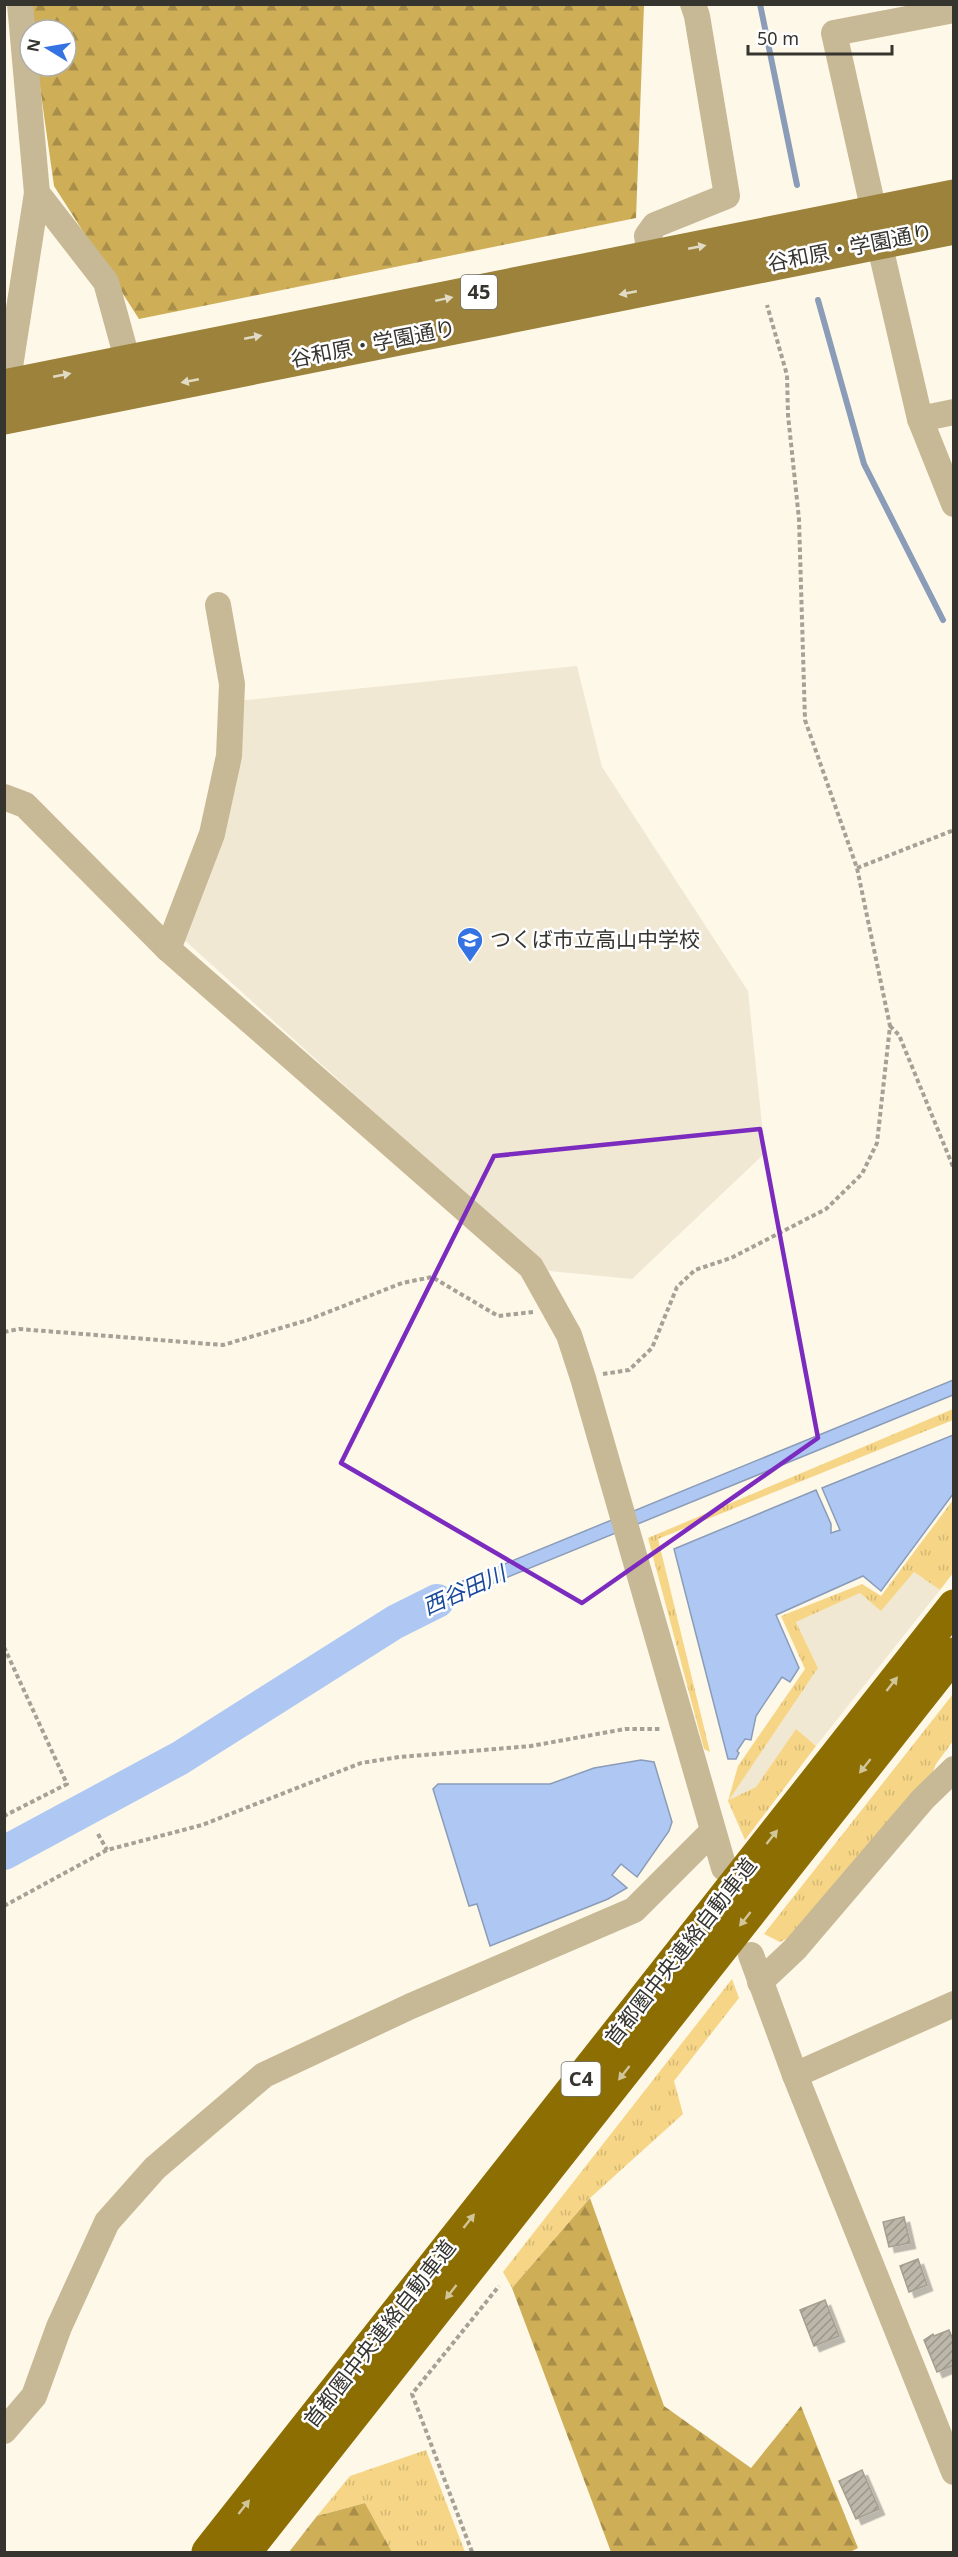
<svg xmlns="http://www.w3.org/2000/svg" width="958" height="2557" font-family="'Noto Sans','Noto Sans JP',sans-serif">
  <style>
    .built { fill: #f1e8d4 }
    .grass { fill: url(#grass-tufts) }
    .forest { fill: url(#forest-firs) }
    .water { fill: #aec8f3; stroke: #8a9cb8; stroke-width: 1.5 }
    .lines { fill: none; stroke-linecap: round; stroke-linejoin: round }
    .stream { stroke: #8a9cb8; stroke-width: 6 }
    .river { stroke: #aec8f3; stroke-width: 34 }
    .building { fill: url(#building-hatch); stroke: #a49f91; stroke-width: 1.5; filter: url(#shadow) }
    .path { stroke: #a5a196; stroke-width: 4; stroke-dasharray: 4.5 3; stroke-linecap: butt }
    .minor { stroke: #c7b995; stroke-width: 26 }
    .major { stroke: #9c823b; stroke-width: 33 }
    .highway { stroke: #8d6e02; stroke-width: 33 }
    .oneway { fill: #e1dac4 }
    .oneway2 { fill: #d1c59a }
    .marked { fill: none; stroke: #7b2cbf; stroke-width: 4.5; stroke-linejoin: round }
    .labels { text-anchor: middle; stroke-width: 5; stroke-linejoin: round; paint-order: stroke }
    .shield { fill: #fff; stroke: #72716d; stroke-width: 1.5 }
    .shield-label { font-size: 20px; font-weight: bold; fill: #36342f }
    .street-label { font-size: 21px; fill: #36342f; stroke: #fff }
    .poi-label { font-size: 21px; fill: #36342f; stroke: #fff; text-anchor: start }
    .water-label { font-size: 22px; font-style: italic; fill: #1b4a9b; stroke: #fff }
  </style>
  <defs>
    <pattern id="grass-tufts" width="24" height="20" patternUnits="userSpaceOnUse" patternTransform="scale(1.5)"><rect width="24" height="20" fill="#f6d686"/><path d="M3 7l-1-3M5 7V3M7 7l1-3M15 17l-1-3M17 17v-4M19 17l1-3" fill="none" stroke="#d4b874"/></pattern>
    <pattern id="forest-firs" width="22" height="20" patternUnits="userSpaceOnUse" patternTransform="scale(1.5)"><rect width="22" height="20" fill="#cfae58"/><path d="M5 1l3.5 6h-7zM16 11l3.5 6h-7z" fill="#a98e49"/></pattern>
    <pattern id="building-hatch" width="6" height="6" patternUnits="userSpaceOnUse" patternTransform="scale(1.5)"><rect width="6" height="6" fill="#bcb7a9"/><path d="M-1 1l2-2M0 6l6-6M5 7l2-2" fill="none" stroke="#9a968a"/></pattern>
    <filter id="shadow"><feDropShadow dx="5.5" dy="5.5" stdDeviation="0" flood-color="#0004"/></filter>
  </defs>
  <rect width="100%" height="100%" fill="#fef8e9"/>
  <g class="built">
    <polygon points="577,666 602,767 748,991 765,1153 632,1279 549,1271 180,936 237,701"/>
    <polygon points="914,1572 940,1590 816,1746 796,1730 756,1787 728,1801 818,1668 796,1622 860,1593 881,1610"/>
  </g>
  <g class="grass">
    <polygon points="953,1409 953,1420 658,1539 710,1752 704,1749 648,1538"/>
    <polygon points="953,1500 953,1573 940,1590 914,1572 881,1611 860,1593 796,1622 818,1668 729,1800 756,1787 796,1729 816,1746 745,1840 728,1801 738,1766 805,1669 781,1616 862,1584 881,1596"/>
    <polygon points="953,1694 953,1741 936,1764 932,1774 795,1935 780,1942 764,1934"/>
    <polygon points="732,1979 739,1998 674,2081 683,2114 590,2198 512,2288 503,2272"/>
    <polygon points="426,2450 465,2552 392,2552 365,2503 317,2516 350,2476"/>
  </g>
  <g class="forest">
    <polygon points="28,5 644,5 636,218 139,319 54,186 37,66 66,66 66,30 32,30"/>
    <polygon points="590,2198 664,2406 751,2468 801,2406 858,2548 850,2552 611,2552 512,2288"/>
    <polygon points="365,2503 392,2552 289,2552 317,2516"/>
  </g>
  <g class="water">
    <polygon points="953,1380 953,1395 469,1593 398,1628 392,1616 463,1581"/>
    <polygon points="953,1435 953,1494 881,1591 863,1576 776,1615 799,1668 790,1682 782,1677 756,1716 751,1740 745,1739 737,1751 739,1753 736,1759 728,1759 674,1549 816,1490 831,1524 831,1533 840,1530 822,1488"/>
    <polygon points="641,1760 654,1762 672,1822 669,1831 637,1877 621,1864 612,1875 627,1888 608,1899 490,1946 477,1904 469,1906 433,1789 438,1784 550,1784 594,1768"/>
  </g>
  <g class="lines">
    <g class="stream">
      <polyline points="760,4 797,185"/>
      <polyline points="818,300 864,464 943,620"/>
    </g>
    <polyline class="river" points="4,1853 180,1758 395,1622 437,1601"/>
  </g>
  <g class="building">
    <polygon points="904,2217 910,2243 889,2247 883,2222"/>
    <polygon points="918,2259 927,2285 909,2292 900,2266"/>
    <polygon points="825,2300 839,2336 814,2346 800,2310"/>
    <polygon points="949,2330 954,2342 954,2365 937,2372 924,2340 933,2334 934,2336"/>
    <polygon points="862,2470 879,2509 856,2519 839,2481"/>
  </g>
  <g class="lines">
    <g class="path">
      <polyline points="857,868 954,830"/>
      <polyline points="890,1026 899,1035 954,1169"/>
      <polyline points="4,1332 19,1329 223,1345 308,1320 402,1283 432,1277 498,1316 533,1312"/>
      <polyline points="603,1374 629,1370 652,1348 677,1287 695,1270 731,1258 826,1209 862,1174 877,1143 890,1026 857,868 805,720 799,519 788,415 787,375 767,305"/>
      <polyline points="4,1647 67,1784 4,1816"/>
      <polyline points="98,1834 107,1850"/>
      <polyline points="4,1906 107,1850 202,1825 361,1763 399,1757 531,1746 625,1729 662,1729"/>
      <polyline points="472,2552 412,2394 499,2286"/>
    </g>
    <g class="minor">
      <polyline points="20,4 37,193 106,282 128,362"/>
      <polyline points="874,212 834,33 954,10"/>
      <polyline points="879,242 920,419 954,504"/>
      <polyline points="650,256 647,236 655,225 727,196 697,16 693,4"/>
      <polyline points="7,386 37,193"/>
      <polyline points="920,419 954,412"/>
      <polyline points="4,797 25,805 168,949 531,1267 569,1335 583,1378 724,1868"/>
      <polyline points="168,949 212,834 229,756 232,684 218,605"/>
      <polyline points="751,1955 795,2075 954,2472"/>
      <polyline points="760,1982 795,1949 923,1799 954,1769"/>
      <polyline points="795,2075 954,2004"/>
      <polyline points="4,2431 34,2396 59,2327 107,2222 155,2168 264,2075 411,2006 634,1910 713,1831"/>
    </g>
    <g class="major">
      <polyline points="4,386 954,196"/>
      <polyline points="4,418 954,228"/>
    </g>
    <g class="highway">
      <polyline points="208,2552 954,1606"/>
      <polyline points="245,2552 954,1654"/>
    </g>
  </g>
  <defs><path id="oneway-solid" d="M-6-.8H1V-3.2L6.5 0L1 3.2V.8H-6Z" transform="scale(1.5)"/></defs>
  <g class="oneway">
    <use href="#oneway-solid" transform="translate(697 247) rotate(-11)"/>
    <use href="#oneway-solid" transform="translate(628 293) rotate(169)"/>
    <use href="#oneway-solid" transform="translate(444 299) rotate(-12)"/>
    <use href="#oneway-solid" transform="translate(253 337) rotate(-11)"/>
    <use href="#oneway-solid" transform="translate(62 375) rotate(-11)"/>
    <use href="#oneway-solid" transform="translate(190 381) rotate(169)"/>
  </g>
  <g class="oneway2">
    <use href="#oneway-solid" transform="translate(892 1684) rotate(-52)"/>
    <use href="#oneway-solid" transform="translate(865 1766) rotate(128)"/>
    <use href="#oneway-solid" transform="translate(772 1837) rotate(-52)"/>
    <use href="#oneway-solid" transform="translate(745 1919) rotate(128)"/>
    <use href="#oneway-solid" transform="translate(624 2073) rotate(128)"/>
    <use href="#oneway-solid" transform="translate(469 2221) rotate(-52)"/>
    <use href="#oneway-solid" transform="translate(451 2292) rotate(128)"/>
    <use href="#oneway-solid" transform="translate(244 2507) rotate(-52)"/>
  </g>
  <path class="marked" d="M760,1129L818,1438L582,1603L341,1463L494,1156Z"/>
  <defs>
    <g id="school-pin" transform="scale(1.35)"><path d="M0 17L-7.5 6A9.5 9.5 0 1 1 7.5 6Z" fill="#3473e1" stroke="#fff"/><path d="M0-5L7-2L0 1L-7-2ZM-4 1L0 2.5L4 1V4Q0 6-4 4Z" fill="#fff"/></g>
  </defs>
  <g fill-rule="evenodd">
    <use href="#school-pin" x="470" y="940"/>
  </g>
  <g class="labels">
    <g class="shield">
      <rect x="461" y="275" width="36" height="34" rx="4.5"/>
      <rect x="561.5" y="2062" width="39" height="34" rx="4.5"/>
    </g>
    <g class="shield-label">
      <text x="479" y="299">45</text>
      <text x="581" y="2086">C4</text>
    </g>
    <g class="street-label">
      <text transform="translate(850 248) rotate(-11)" y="7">谷和原・学園通り</text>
      <text transform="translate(373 344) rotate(-11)" y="7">谷和原・学園通り</text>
      <text transform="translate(681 1952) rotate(-52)" y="7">首都圏中央連絡自動車道</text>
      <text transform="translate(380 2334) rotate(-52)" y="7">首都圏中央連絡自動車道</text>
    </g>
    <g class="poi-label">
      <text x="490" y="947">つくば市立高山中学校</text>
    </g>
    <g class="water-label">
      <text transform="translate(464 1590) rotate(-24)" y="8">西谷田川</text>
    </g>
  </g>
  <rect width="958" height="2557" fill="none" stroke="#36342f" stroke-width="12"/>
  <g transform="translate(48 48) rotate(281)"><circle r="28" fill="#ffffff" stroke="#afaeac" stroke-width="1.5"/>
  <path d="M0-4.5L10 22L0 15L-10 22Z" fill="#3473e1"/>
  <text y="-9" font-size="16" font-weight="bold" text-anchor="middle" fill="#36342f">N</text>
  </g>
  <path d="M748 45v9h144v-9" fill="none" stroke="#36342f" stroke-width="3"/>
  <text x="757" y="45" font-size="18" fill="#36342f" stroke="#ffffff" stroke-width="4.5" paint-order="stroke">50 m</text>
</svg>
